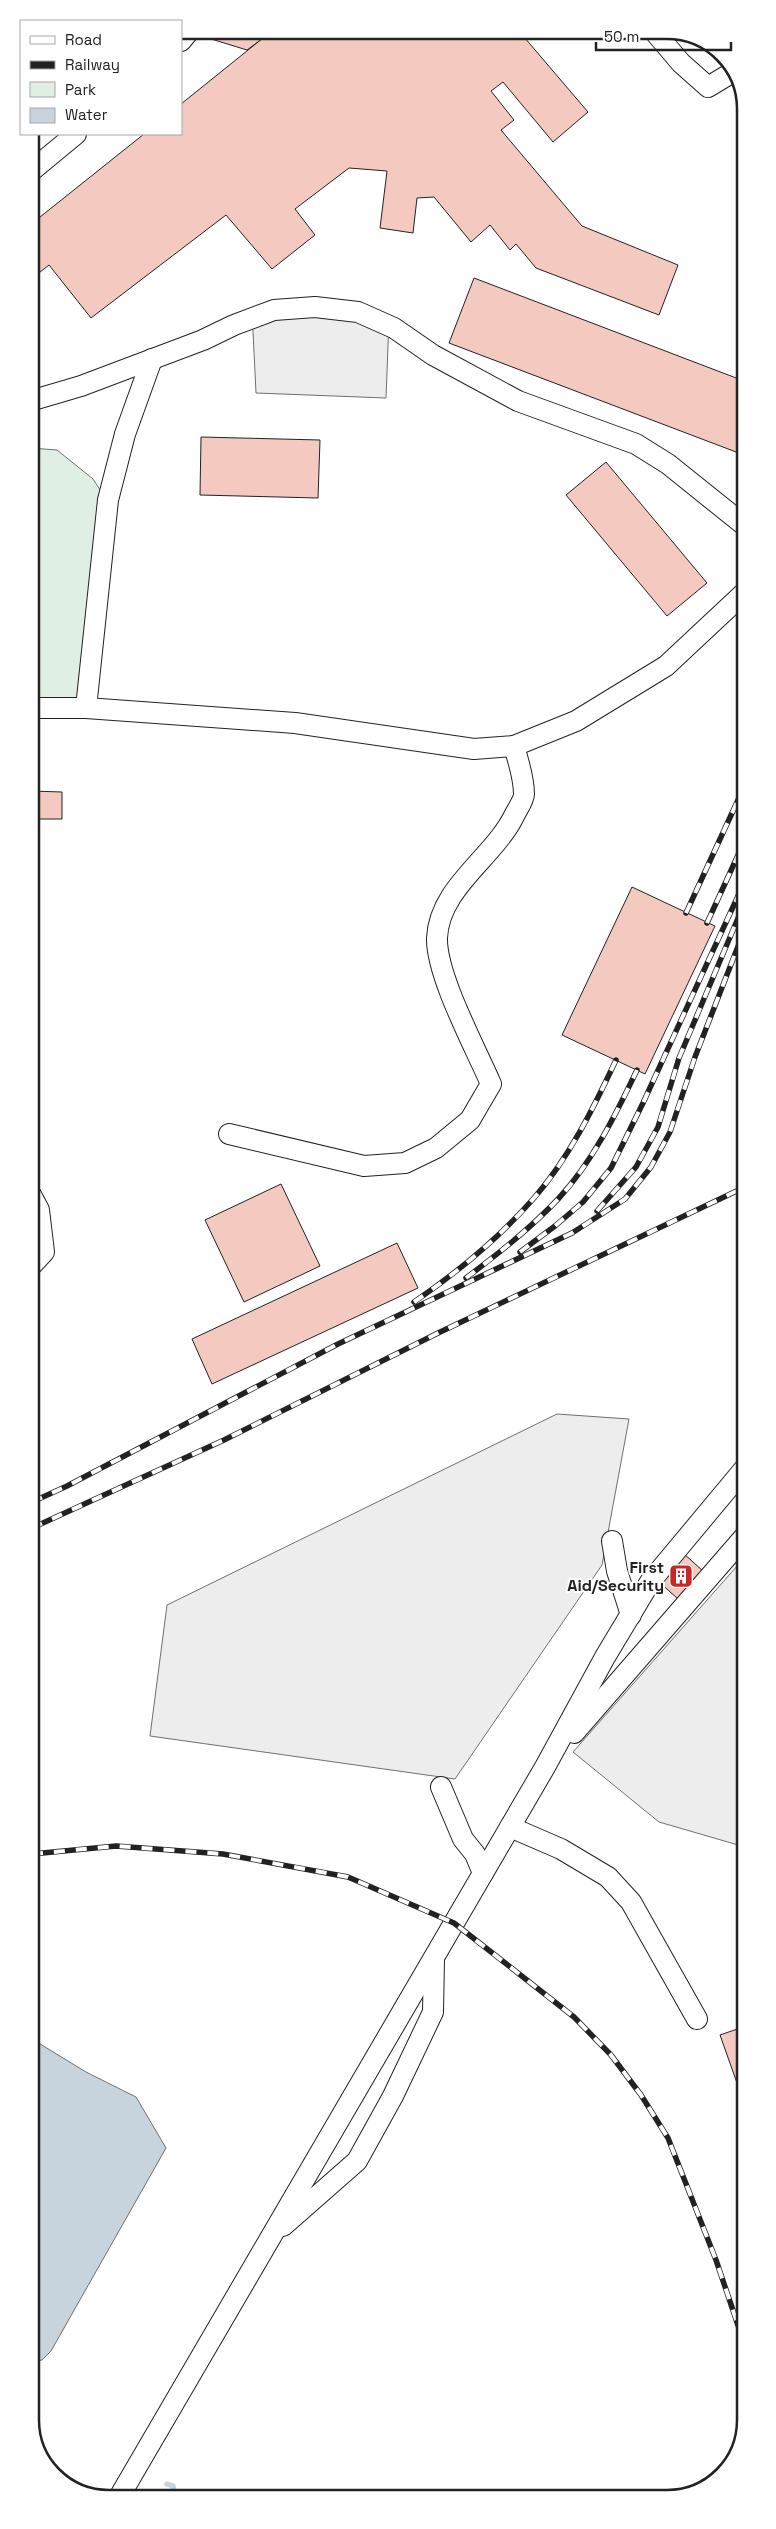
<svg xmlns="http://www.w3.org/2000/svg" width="776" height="2529" font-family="'Space Grotesk',sans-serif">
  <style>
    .green { fill: #e0efe3; stroke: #6f6f6f }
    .parking { fill: #ededed; stroke: #6f6f6f }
    .water { fill: #c7d3dd; stroke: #6f6f6f }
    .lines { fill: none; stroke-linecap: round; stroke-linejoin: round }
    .stream { stroke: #c7d3dd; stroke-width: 5.5 }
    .building { fill: #f3c9c0; stroke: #222 }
    .minor-casing { stroke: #222; stroke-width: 22 }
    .minor { stroke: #fff; stroke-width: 20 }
    .rail-casing { stroke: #222; stroke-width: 5.5 }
    .rail { stroke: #fff; stroke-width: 4; stroke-dasharray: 11; stroke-linecap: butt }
    .labels { text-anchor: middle; stroke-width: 4; stroke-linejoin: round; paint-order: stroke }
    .poi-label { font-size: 16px; font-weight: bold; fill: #222; stroke: #fff; text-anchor: end }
    .rim { fill: none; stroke: #222; stroke-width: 2.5 }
  </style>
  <rect width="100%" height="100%" fill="#fff"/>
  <polygon class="green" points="30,448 57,450 93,479 106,499 85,707 31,706"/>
  <g class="parking">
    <polygon points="252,311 389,320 386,398 256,393"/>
    <polygon points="557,1414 629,1419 602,1565 455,1779 150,1736 167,1605"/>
    <polygon points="745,1557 745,1847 659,1822 573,1752"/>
  </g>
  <polygon class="water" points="32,2039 86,2072 136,2097 166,2148 51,2351 42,2360 33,2362"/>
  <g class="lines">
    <polyline class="stream" points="167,2484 173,2486 175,2499"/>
  </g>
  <g class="building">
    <polygon points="182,30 236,30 262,39 247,50"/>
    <polygon points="273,30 518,30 588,112 553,142 503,82 491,91 514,120 501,130 582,226 678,265 659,315 536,268 516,244 510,250 490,225 471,242 434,197 417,198 413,233 380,228 387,171 349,168 295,209 315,235 272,269 226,215 91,318 49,265 30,280 30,225 144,134 181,134 181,104"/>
    <polygon points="474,278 744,381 744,455 449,343"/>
    <polygon points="201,437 320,440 318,498 200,495"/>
    <polygon points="606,462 707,583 667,616 566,495"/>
    <polygon points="31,791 62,792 62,819 31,819"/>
    <polygon points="632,887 715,926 645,1074 562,1035"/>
    <polygon points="281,1184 320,1266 244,1302 205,1220"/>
    <polygon points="397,1243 418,1288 212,1384 192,1339"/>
    <polygon points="683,1553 703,1571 678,1599 658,1581"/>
    <polygon points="746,2026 746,2099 743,2100 720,2035"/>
  </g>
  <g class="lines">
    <g class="minor-casing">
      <g id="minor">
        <polyline points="653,30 681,63 708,87 733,72"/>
        <polyline points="181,41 190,30"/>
        <polyline points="30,172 76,134"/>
        <polyline points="30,401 81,386 203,340 234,325 274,310 315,307 358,312 394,328 433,355 518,401 636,444 668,464 744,525"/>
        <polyline points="31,708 86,708 295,723 474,749 514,746 576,721 666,666 744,593"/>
        <polyline points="86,708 108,500 125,434 152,359"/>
        <path d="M229,1134L364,1166L405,1163L436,1148L470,1120L491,1084C475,1047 436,975 437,938C439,887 495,857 515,814C518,808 524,800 524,794C524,777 518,761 514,746"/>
        <polyline points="31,1195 39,1210 44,1252 31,1266"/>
        <polyline points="612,1541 617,1571 631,1615"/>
        <polyline points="574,1733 745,1536"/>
        <polyline points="441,1787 463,1839 475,1854 483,1873"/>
        <polyline points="510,1827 561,1849 608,1877 631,1902 697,2019"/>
        <polyline points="283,2226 357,2161 393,2096 433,2012 434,1959"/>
        <polyline points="118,2499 545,1767 605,1657 650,1582 745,1468"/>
      </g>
    </g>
    <use href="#minor" class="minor"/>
    <g class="rail-casing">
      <g id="rail">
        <polyline points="686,913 744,787"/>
        <polyline points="707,923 744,842"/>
        <polyline points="597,1211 636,1167 658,1127 679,1058 744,904"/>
        <polyline points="520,1252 555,1226 583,1202 611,1168 643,1103 744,883"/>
        <path d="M466,1278C499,1253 531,1228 559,1198C593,1161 616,1114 637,1070"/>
        <path d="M414,1302C458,1272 499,1238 534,1198C569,1158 594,1107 616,1060"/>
        <polyline points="32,1502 67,1486 338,1344 572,1233 625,1199 651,1167 670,1132 695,1057 744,931"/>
        <polyline points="32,1528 224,1440 436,1334 745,1187"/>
        <polyline points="32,1854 116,1846 223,1854 348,1877 454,1923 574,2017 611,2055 641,2095 668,2138 716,2260 746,2349"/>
      </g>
    </g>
    <use href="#rail" class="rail"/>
  </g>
  <defs>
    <g id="building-square" transform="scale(1.25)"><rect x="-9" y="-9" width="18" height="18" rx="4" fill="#c62828" stroke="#fff"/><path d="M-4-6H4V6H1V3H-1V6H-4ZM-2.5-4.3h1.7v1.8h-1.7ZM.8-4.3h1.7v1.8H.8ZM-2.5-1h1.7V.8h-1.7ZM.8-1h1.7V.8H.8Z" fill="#fff"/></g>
  </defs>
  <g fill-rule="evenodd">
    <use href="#building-square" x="681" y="1576"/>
  </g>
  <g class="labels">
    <g class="poi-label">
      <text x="664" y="1573">First<tspan x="664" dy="18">Aid/Security</tspan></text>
    </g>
  </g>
  <path d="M0 0H776V2529H0ZM109 39H667A70 70 0 0 1 737 109V2420A70 70 0 0 1 667 2490H109A70 70 0 0 1 39 2420V109A70 70 0 0 1 109 39Z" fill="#fff" fill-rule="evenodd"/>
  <path class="rim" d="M109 39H667A70 70 0 0 1 737 109V2420A70 70 0 0 1 667 2490H109A70 70 0 0 1 39 2420V109A70 70 0 0 1 109 39Z"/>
  <rect x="20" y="20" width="162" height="115" fill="#ffffff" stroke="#a7a7a7"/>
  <rect x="30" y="36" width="25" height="8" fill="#ffffff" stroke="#a7a7a7"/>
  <text x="65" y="45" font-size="15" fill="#222222">Road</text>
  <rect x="30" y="61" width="25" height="8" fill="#222222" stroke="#a7a7a7"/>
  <text x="65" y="70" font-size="15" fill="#222222">Railway</text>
  <rect x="30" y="82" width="25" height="15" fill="#e0efe3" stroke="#a7a7a7"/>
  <text x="65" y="95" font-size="15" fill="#222222">Park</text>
  <rect x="30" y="108" width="25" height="15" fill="#c7d3dd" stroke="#a7a7a7"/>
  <text x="65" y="120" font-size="15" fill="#222222">Water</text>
  <path d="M596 42v8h135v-8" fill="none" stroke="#222222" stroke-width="2.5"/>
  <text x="604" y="42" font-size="15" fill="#222222" stroke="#ffffff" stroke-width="4" paint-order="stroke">50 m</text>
</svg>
